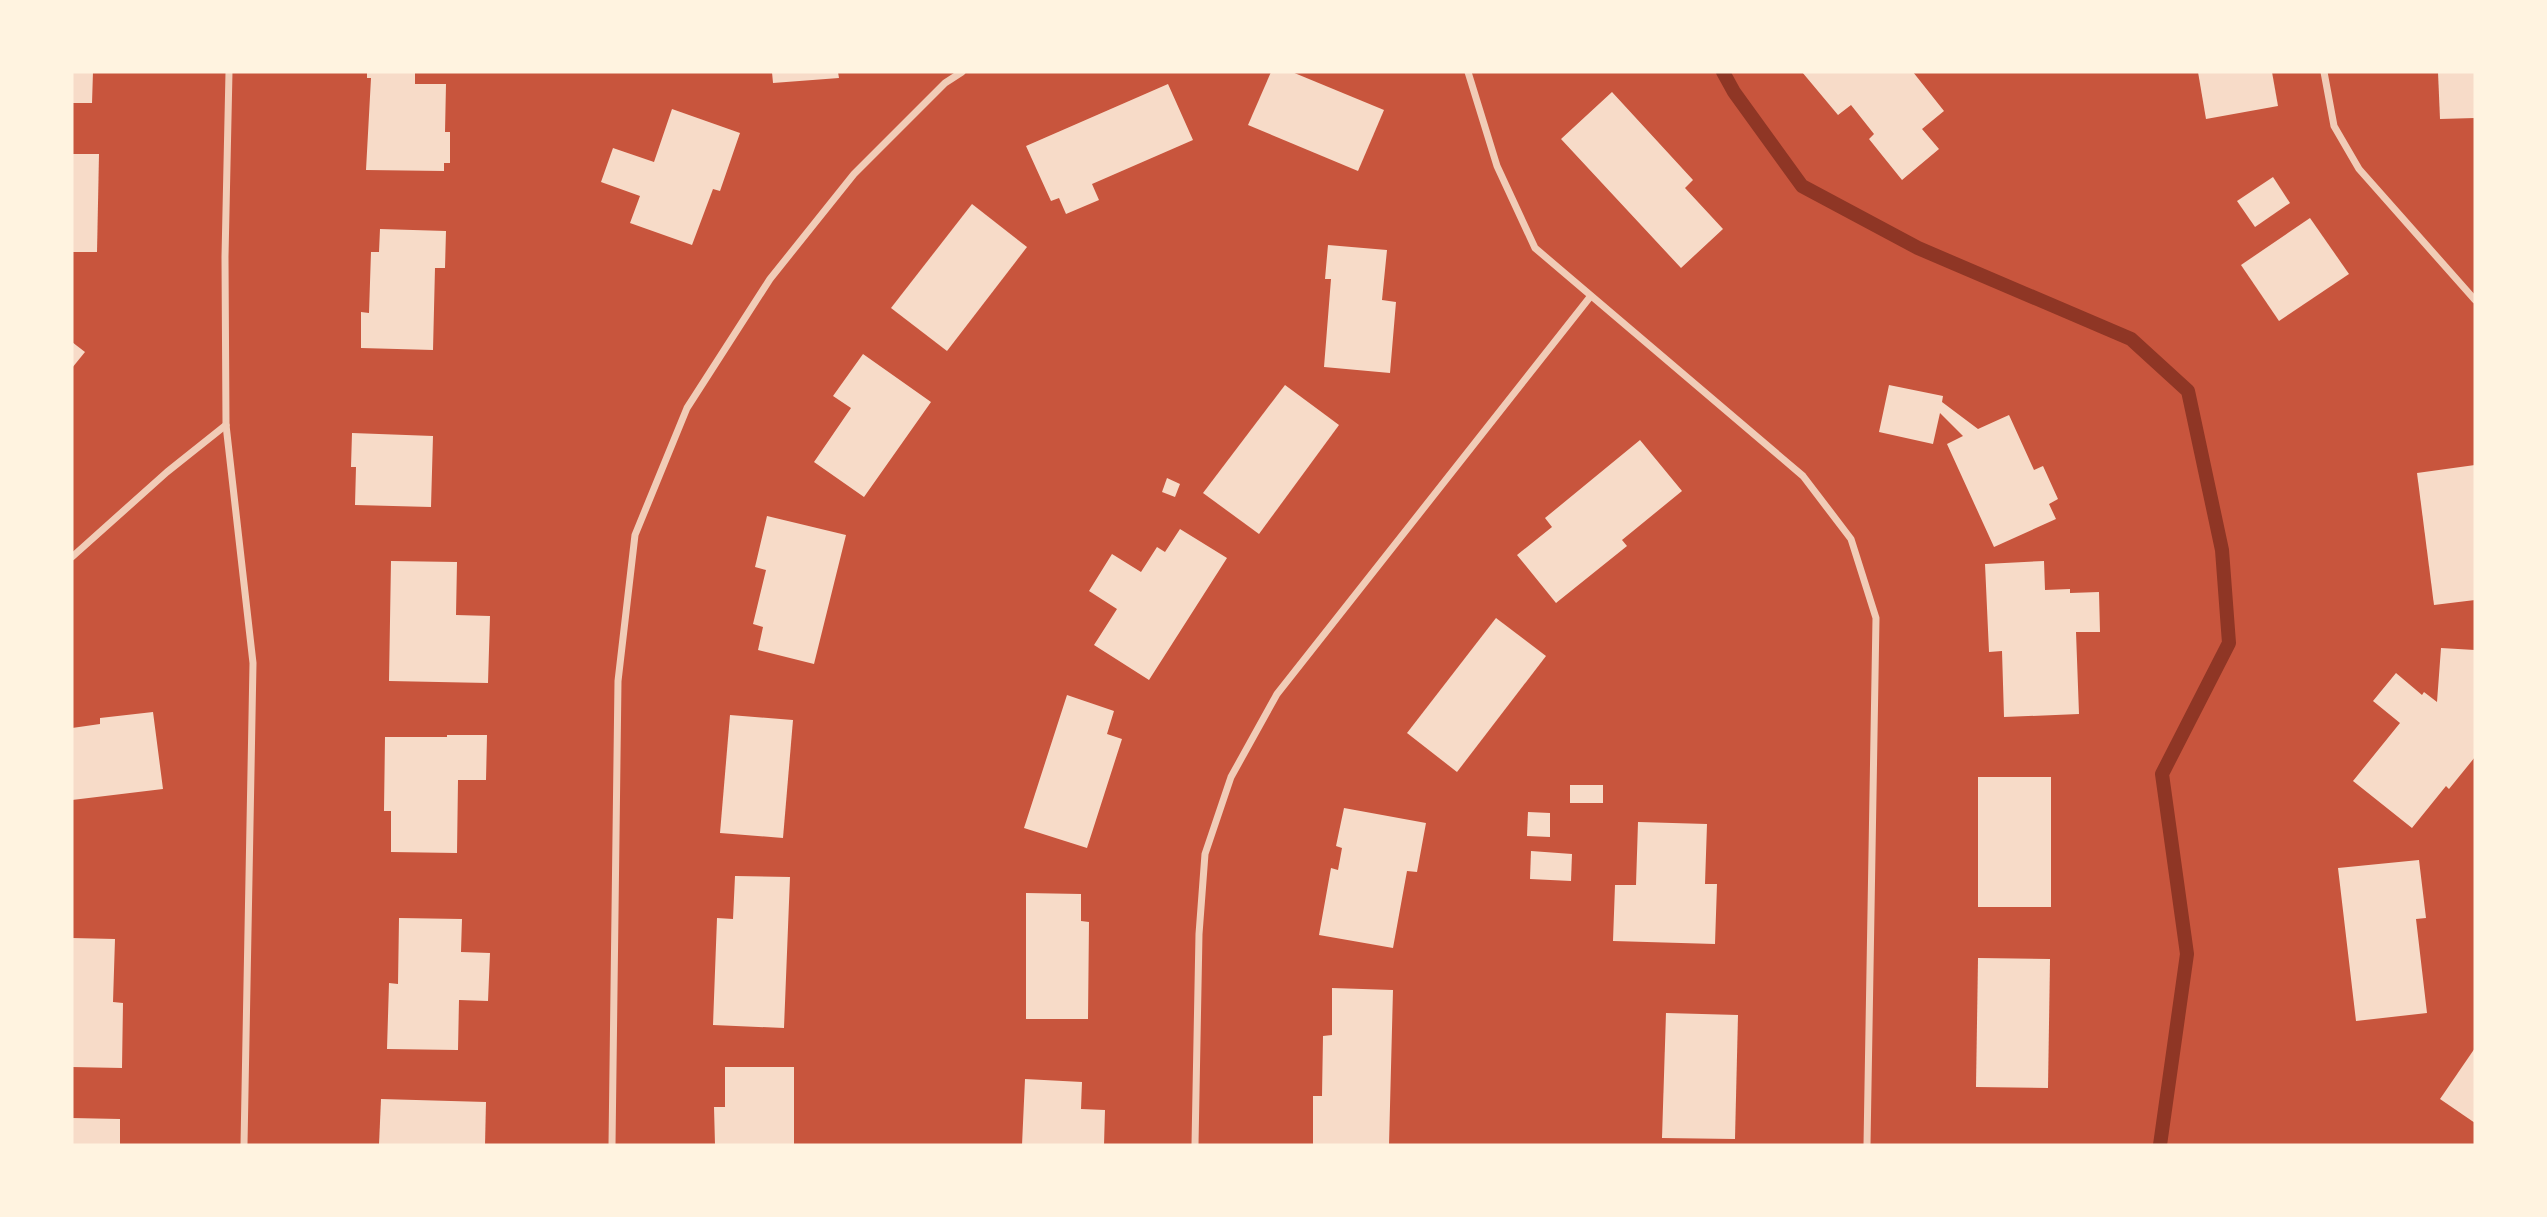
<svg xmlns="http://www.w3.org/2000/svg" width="2547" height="1217" font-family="'Nunito Sans',sans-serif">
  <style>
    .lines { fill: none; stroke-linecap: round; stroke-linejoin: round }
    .stream { stroke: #8f3625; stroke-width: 14 }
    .building { fill: #f7dbc8 }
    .minor { stroke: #f1ccb7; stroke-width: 7 }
  </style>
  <rect width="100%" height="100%" fill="#c8553d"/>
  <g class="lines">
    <polyline class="stream" points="1723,72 1734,92 1802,186 1918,248 2131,339 2188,391 2222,550 2229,643 2162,774 2187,954 2160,1145"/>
  </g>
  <g class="building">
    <polygon points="72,72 93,72 92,103 72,103"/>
    <polygon points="367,72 415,72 415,84 446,84 445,132 450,132 450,163 444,163 444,171 366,170 371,78 367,78"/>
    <polygon points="772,72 838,72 839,78 773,83"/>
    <polygon points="1271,72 1292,72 1384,110 1358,171 1248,125"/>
    <polygon points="1802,72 1913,72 1944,111 1922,129 1939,149 1902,180 1869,139 1874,134 1851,105 1838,115"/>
    <polygon points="2198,72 2272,72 2278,106 2206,119"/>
    <polygon points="2438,72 2475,72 2475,118 2440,119"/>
    <polygon points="1168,84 1193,140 1092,184 1099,200 1066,214 1059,198 1051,201 1026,146"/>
    <polygon points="1612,92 1693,180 1685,188 1723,229 1681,268 1561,139"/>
    <polygon points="672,109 740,133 720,191 713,189 692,245 630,223 640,196 601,182 613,148 654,162"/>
    <polygon points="72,154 99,154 97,252 72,252"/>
    <polygon points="2273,177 2290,203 2255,227 2237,201"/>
    <polygon points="972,204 1027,247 947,351 891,308"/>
    <polygon points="2310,218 2349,274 2279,321 2241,265"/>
    <polygon points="380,229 446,231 445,268 435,268 433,350 361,348 361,312 369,313 371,252 379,252"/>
    <polygon points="1328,245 1387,250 1382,300 1396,302 1390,373 1324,367 1331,279 1325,279"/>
    <polygon points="72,342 85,352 72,368"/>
    <polygon points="863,354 931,402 864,497 814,462 851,408 833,396"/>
    <polygon points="1285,385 1339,425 1259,534 1203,493"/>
    <polygon points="1889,385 1943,396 1942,402 1978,429 2009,415 2034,470 2043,466 2058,499 2049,504 2056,519 1994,547 1947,444 1963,436 1940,413 1933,444 1879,432"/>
    <polygon points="352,433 433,436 431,507 355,505 356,467 351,467"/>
    <polygon points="1640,440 1682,491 1622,540 1627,546 1556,603 1517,555 1552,527 1545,518"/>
    <polygon points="2475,465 2475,600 2434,605 2417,473"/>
    <polygon points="1167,478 1180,484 1175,497 1162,492"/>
    <polygon points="767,516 846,535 814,664 758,650 763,627 753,624 766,570 755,567"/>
    <polygon points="1180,529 1227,558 1149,680 1094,645 1117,609 1089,591 1112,554 1141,572 1157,547 1165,552"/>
    <polygon points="391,561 457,562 456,615 490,616 488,683 389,681"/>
    <polygon points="2044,561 2045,590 2070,589 2070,593 2099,592 2100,632 2076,632 2079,714 2004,717 2002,651 1989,652 1985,564"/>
    <polygon points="1496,618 1546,656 1457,772 1407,733"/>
    <polygon points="2441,648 2475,650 2475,757 2449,789 2446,786 2412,828 2353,781 2400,723 2373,701 2396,673 2422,695 2424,692 2437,702"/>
    <polygon points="1067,695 1114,711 1107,734 1122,739 1087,848 1024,828"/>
    <polygon points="153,712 163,789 72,800 72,728 100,724 100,718"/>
    <polygon points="730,715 793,720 783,838 720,833"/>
    <polygon points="447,735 487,735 486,780 458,780 457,853 391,852 391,811 384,811 385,737 447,737"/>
    <rect x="1978" y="777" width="73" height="130"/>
    <rect x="1570" y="785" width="33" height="18"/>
    <polygon points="1344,808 1426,823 1417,872 1407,871 1393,948 1319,935 1331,868 1338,870 1342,848 1336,846"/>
    <polygon points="1528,812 1550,813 1550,837 1527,836"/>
    <polygon points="1638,822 1707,824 1705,884 1717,884 1715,944 1613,941 1615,885 1636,885"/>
    <polygon points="1531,851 1572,854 1571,881 1530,879"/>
    <polygon points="2419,860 2426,918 2416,919 2427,1013 2356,1021 2338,868"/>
    <polygon points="735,876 790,877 784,1028 713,1025 717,918 733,919"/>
    <polygon points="1026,893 1081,894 1081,921 1089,922 1088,1019 1026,1019"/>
    <polygon points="399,918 462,919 461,952 490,953 488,1001 459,1000 458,1050 387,1049 389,983 398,984"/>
    <polygon points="72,938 115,939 113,1002 123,1003 122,1068 72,1067"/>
    <polygon points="1978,958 2050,959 2048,1088 1976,1087"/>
    <polygon points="1332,988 1393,990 1389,1145 1313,1145 1313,1096 1322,1096 1323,1036 1332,1035"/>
    <polygon points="1666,1013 1738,1015 1735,1139 1662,1138"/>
    <polygon points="2475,1048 2475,1123 2440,1099"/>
    <polygon points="725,1067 794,1067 794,1145 715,1145 714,1107 725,1107"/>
    <polygon points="1025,1079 1082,1082 1081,1109 1105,1110 1104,1145 1022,1145"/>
    <polygon points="381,1099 486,1102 485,1145 379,1145"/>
    <polygon points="72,1118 120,1119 120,1145 72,1145"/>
  </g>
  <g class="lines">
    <g class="minor">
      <polyline points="229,72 225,257 226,425 253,663 244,1145"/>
      <polyline points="1468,72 1497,166 1535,248 1803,476 1851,539 1876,618 1867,1145"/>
      <polyline points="2324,72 2334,126 2359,169 2475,300"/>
      <polyline points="72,557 167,472 226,425"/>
      <polyline points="612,1145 618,681 635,535 687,408 770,279 854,174 945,83 962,72"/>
      <polyline points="1195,1145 1199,934 1205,854 1231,777 1277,694 1590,297"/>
    </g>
  </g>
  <rect width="2547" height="1217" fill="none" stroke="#fff3e0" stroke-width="147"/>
</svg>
